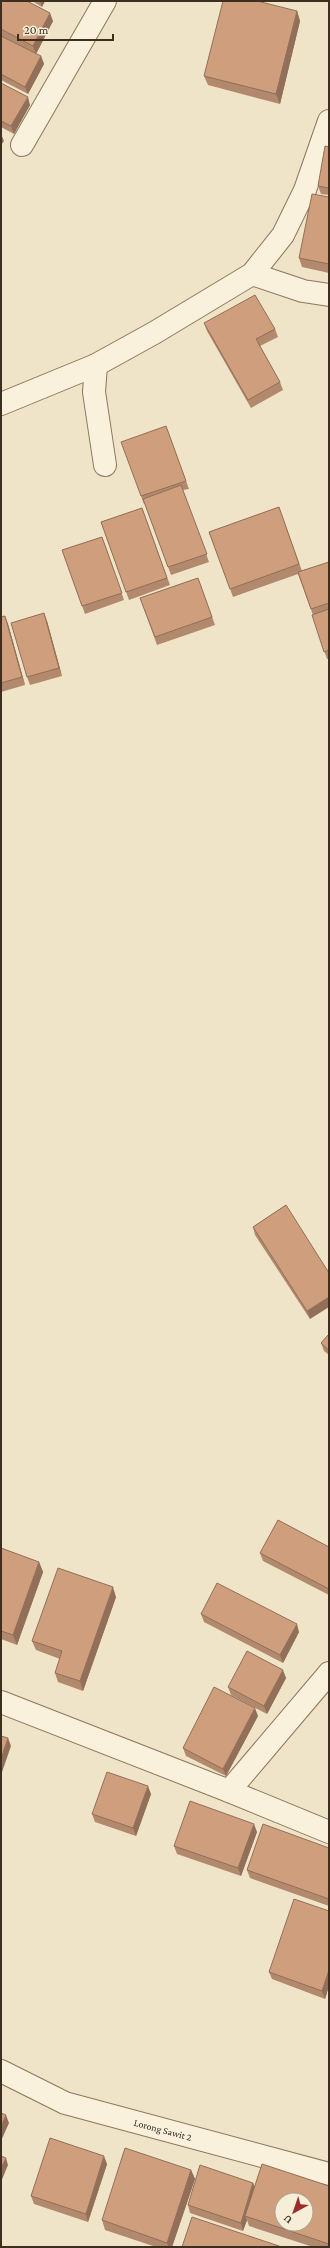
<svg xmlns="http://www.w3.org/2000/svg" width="330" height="2248" font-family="'Crimson Pro',serif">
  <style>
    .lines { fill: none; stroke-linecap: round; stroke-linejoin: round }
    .minor-casing { stroke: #8d765c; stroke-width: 24 }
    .minor { stroke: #faf1dc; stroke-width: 22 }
    .wall { fill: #b2896c }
    .shaded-wall { fill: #916f58 }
    .building { fill: #cf9f7d; stroke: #916f58; fill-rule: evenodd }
    .labels { text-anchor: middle; stroke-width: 3; stroke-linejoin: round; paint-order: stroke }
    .street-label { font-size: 10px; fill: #3d2e20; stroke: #f7eed8 }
  </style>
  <rect width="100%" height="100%" fill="#f0e4c8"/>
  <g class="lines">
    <g class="minor-casing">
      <g id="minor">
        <polyline points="22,145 105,1"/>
        <polyline points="252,274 303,291 329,295"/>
        <polyline points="1,404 96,365"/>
        <polyline points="105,465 94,392 96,365 154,333 252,274 283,235 305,190 329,121"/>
        <polyline points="1,1702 229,1791 329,1832"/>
        <polyline points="229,1791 329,1673"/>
        <path id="s1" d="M1,2071L65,2103L329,2174"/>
      </g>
    </g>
    <use href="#minor" class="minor"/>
  </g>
  <g class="wall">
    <polygon points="1,1 53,21 36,54 41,56 44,64 28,94 1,80"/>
    <polygon points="32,1 45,1 42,7"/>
    <polygon points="297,11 300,21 280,104 208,85 204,76"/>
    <polygon points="1,83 30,105 14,134 1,127"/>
    <polygon points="329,147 329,195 321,194 318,186"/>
    <polygon points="329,197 329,273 302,267 299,258"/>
    <polygon points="204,323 275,329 278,337 260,346 280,382 283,390 251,408 207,331"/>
    <polygon points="166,426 189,489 183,490 209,562 171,575 145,504 144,504 141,496"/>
    <polygon points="279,507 302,571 329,562 329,659 327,659 312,615 313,615 298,574 233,597 209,532"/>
    <polygon points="142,508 170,585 129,600 101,522"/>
    <polygon points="102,537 124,600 85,614 62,550"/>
    <polygon points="198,578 215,625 157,645 140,598"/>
    <polygon points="1,617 8,624 25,685 1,692"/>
    <polygon points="47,621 62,676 30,685 27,677"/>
    <polygon points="286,1205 310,1319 255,1235 253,1227"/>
    <polygon points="329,1334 329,1355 324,1351 321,1343"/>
    <polygon points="329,1547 329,1595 263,1561 260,1553"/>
    <polygon points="1,1548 39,1562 43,1572 17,1645 1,1639"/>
    <polygon points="116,1597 83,1691 58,1682 55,1673 60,1659 36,1650 32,1641"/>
    <polygon points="201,1614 299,1632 283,1663 204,1622"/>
    <polygon points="286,1678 267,1714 231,1695 228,1687"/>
    <polygon points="258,1716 226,1776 186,1756 183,1748"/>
    <polygon points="151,1794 136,1836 95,1822 92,1814"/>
    <polygon points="257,1832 241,1876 177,1854 174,1846"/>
    <polygon points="329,1848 329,1906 250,1878 247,1870"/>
    <polygon points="329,1911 329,1986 325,1999 272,1979 269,1972"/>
    <polygon points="107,2164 88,2222 34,2204 31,2196"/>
    <polygon points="191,2170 195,2179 172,2247 156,2247 105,2230 102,2220"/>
    <polygon points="253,2183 255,2187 329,2186 329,2247 313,2247 249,2226 247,2220 243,2231 190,2213 188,2205"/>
  </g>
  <g class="shaded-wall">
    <polygon points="40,1 45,1 42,7"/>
    <polygon points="297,11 300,21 280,104 276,94"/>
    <polygon points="50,13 53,21 36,54 33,46"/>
    <polygon points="41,56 44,64 28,94 25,87"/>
    <polygon points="28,97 30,105 14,134 11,126"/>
    <polygon points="1,134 4,141 1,145"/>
    <polygon points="44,613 47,621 62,676 59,668"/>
    <polygon points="5,616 8,624 25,685 22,677"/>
    <polygon points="329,1297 329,1307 310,1319 307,1311"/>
    <polygon points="39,1562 43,1572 17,1645 13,1635"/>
    <polygon points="113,1587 116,1597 83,1691 80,1681"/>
    <polygon points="297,1624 299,1632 283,1663 280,1655"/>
    <polygon points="283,1670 286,1678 267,1714 264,1706"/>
    <polygon points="255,1708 258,1716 226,1776 223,1769"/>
    <polygon points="8,1738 11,1746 1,1775 1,1759"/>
    <polygon points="148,1786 151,1794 136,1836 133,1828"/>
    <polygon points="254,1824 257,1832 241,1876 238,1868"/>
    <polygon points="329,1970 329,1986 325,1999 322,1991"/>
    <polygon points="6,2115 9,2123 1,2141 1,2127"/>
    <polygon points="104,2156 107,2164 88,2222 86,2214"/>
    <polygon points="6,2158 8,2165 1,2182 1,2168"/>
    <polygon points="191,2170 195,2179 172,2247 169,2247 167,2243"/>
    <polygon points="253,2183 256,2191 245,2216 247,2220 243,2231 241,2223"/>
  </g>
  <g class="building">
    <polygon points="1,1 27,1 50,13 33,46 1,29"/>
    <polygon points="223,1 257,1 297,11 276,94 204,76"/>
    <polygon points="1,36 41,56 25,87 1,74"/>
    <polygon points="1,83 28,97 11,126 1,121"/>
    <polygon points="325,146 329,147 329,188 318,186"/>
    <polygon points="312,194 329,197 329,264 299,258"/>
    <polygon points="255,295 275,329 256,339 280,382 248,400 204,323"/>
    <polygon points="166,426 186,481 141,496 121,442"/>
    <polygon points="181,485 207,554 168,567 143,499"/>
    <polygon points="279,507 299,564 230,589 209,532"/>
    <polygon points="142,508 167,578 126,592 101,522"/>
    <polygon points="102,537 122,593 82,606 62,550"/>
    <polygon points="329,562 329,603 311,609 298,572"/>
    <polygon points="198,578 212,617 155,637 140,598"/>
    <polygon points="329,609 329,650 324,652 312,615"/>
    <polygon points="44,613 59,668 27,677 11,623"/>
    <polygon points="5,616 22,677 1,683 1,617"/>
    <polygon points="286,1205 329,1273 329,1297 307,1311 253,1227"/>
    <polygon points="329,1334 329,1350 321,1343"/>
    <polygon points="278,1520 329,1547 329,1589 260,1553"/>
    <polygon points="1,1548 39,1562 13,1635 1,1631"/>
    <polygon points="58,1568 113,1587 80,1681 55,1673 62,1651 32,1641"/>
    <polygon points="217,1583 297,1624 280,1655 201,1614"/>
    <polygon points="247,1651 283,1670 264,1706 228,1687"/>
    <polygon points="214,1687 255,1708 223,1769 183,1748"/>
    <polygon points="1,1736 8,1738 1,1759"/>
    <polygon points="107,1772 148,1786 133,1828 92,1814"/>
    <polygon points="190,1801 254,1824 238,1868 174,1846"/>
    <polygon points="263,1824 329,1848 329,1899 247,1870"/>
    <polygon points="294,1899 329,1911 329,1970 322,1991 269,1972"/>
    <polygon points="1,2113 6,2115 1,2127"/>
    <polygon points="50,2138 104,2156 86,2214 31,2196"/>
    <polygon points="125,2148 191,2170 167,2243 102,2220"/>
    <polygon points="1,2156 6,2158 1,2168"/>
    <path d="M262,2164L329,2186V2244L245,2216ZM282,2200H306V2224H282Z"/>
    <polygon points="200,2165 253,2183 241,2223 188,2205"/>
    <polygon points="192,2217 282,2247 182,2247"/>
  </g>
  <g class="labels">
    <g class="street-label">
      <text dy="4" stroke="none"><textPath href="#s1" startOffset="173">Lorong Sawit 2</textPath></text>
    </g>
  </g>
  <rect width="330" height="2248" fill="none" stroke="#3d2e20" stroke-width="4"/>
  <g transform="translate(294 2212) rotate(220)"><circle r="19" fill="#f7eed8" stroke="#ada18e"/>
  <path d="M0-3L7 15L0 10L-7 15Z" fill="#9e2a2b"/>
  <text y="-6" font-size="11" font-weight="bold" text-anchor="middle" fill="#3d2e20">U</text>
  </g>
  <path d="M18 34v6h95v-6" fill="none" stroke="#3d2e20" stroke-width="2"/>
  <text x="24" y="34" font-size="12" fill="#3d2e20" stroke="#f7eed8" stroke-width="3" paint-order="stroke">20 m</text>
</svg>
